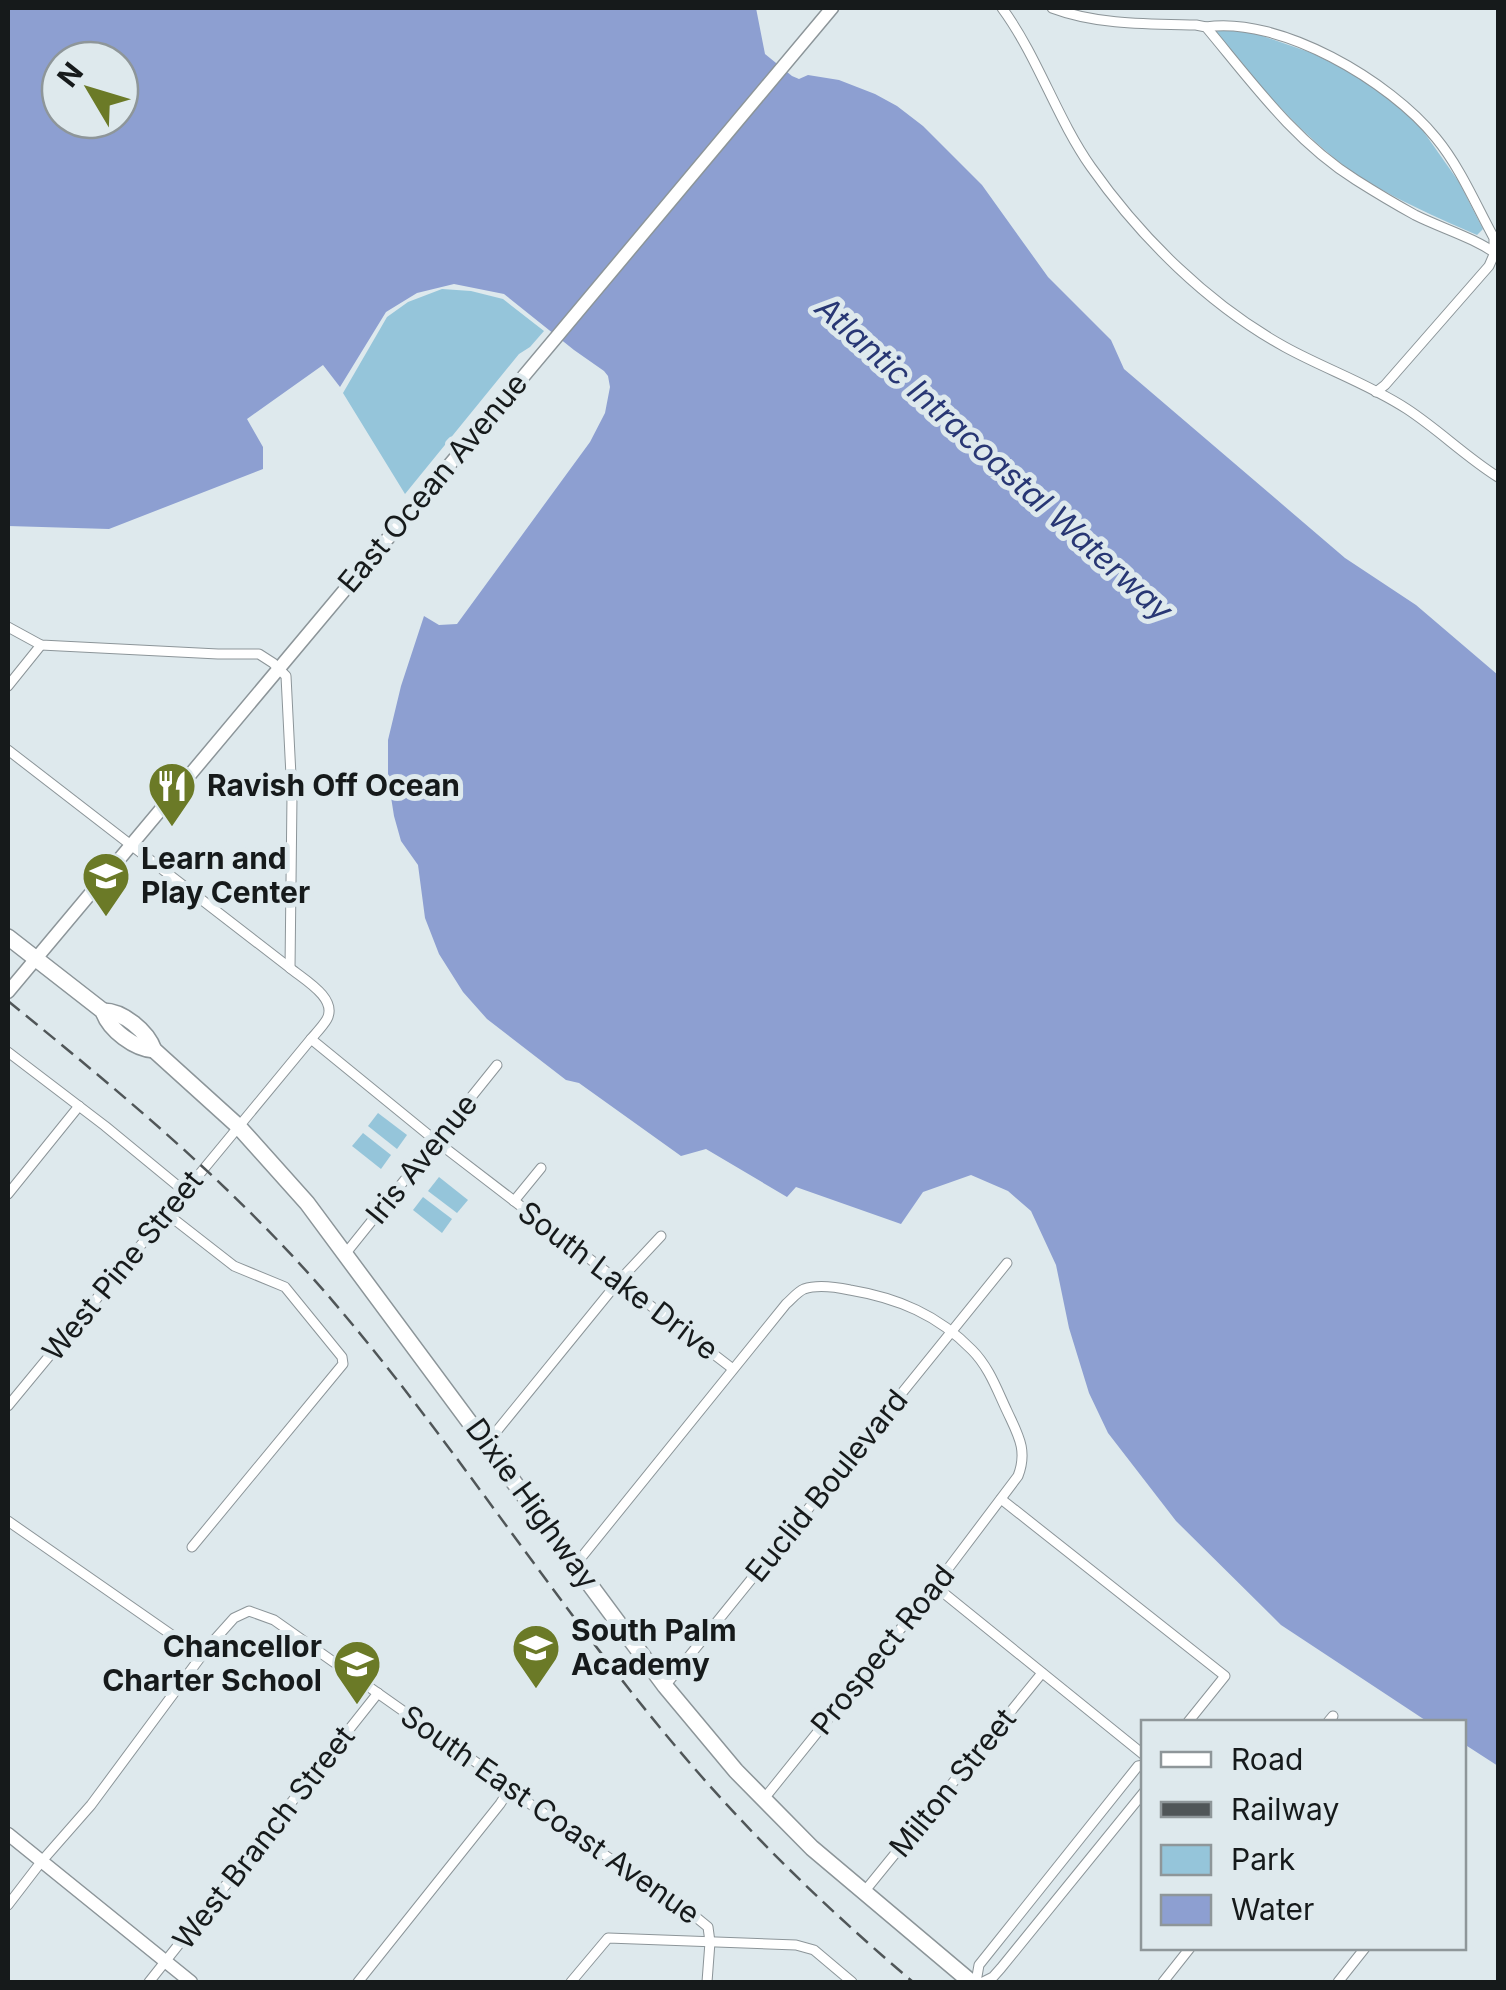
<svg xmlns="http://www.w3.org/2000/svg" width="1506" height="1990" font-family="Inter,sans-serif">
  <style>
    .park { fill: #95c5da }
    .water { fill: #8d9fd1; fill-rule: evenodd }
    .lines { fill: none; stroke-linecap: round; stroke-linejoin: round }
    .street-casing { stroke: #8c9599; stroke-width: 11 }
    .secondary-casing { stroke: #8c9599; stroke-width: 15 }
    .primary-casing { stroke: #8c9599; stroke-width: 18 }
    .street { stroke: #fff; stroke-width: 9 }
    .secondary { stroke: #fff; stroke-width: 12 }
    .primary { stroke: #fff; stroke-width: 15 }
    .rail { stroke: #505658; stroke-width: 2.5; stroke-dasharray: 15 8; stroke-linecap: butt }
    .labels { text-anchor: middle; stroke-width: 10; stroke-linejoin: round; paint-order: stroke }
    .street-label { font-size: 30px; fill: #161a1b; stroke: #dee9ed }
    .poi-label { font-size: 30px; font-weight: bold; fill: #161a1b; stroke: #dee9ed; text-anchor: start }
    .water-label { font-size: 32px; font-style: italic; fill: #283774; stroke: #dee9ed }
  </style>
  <rect width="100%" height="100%" fill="#dee9ed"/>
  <g class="park">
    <path d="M1212,30L1251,32L1312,53L1372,83L1421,128L1459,182L1483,229L1477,235C1429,214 1375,191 1334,158C1288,120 1250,75 1212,30Z"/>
    <polygon points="442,289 471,291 503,299 544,331 530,347 519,354 405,494 343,393 387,317 408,302"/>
    <polygon points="378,1113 407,1135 397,1149 368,1126"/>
    <polygon points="363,1133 391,1155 381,1169 352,1146"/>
    <polygon points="439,1177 468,1200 457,1213 428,1191"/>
    <polygon points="423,1197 452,1219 442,1233 413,1210"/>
  </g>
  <path class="water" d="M8,8H756L765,54L792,76L799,79L808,75L839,80L875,94L897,106L923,126L982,185L1048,277L1111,340L1124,369L1345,558L1416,605L1498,675V1766L1464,1744V1722H1428L1281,1625L1176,1521L1108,1433L1089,1393L1069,1328L1056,1265L1031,1211L1008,1191L971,1175L923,1192L901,1224L796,1187L787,1197L706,1149L681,1156L579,1083L566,1080L487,1019L463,992L439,954L425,918L418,865L401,841L394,816L388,778V740L401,686L424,616L439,625L457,624L590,442L605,413L610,387L608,376L604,371L574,350L504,294L454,284L417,293L386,312L340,387L323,365L247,419L263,447V469L109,529L8,526ZM60,60H120V120H60Z"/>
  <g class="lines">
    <g class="street-casing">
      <g id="street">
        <path d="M1002,8C1038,57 1056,117 1091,167C1141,238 1209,305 1285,347C1325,369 1369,384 1407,409C1439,430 1466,457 1498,477"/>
        <path d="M1052,8C1097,25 1148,24 1196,25L1206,27C1252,82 1294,141 1356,180C1375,192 1395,204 1415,215C1443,229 1473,237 1498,255"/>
        <path d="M1206,27C1280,16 1390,81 1436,138C1460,167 1476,205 1494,238V251"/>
        <polyline points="1376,392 1385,385 1489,266 1496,250"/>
        <polyline points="8,627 41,645 218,654 259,654 273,663 286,676 292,796 290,968"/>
        <polyline points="8,686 41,645"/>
        <path d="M8,750L290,968C303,979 338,998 327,1019C323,1026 316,1033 311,1039L8,1406"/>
        <polyline points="311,1039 436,1141 733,1369"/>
        <polyline points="8,1052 105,1126 184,1191"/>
        <polyline points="8,1194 79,1106"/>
        <polyline points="514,1201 541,1168"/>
        <polyline points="166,1213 234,1266 285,1287 342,1357 343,1364 192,1547"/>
        <polyline points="346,1253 497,1065"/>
        <polyline points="487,1443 618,1282 661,1236"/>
        <polyline points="1001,1499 1225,1676 1188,1722"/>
        <polyline points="8,1521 202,1656"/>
        <path d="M576,1564L786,1304C792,1299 797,1292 804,1289C818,1284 836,1287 850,1290C898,1298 938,1315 972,1350C989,1367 997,1390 1007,1411C1018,1435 1028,1450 1018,1476L935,1586L763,1800"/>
        <polyline points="935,1586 1144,1755"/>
        <polyline points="665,1686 1007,1263"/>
        <polyline points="1328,1722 1333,1716"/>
        <polyline points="864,1892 1042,1673"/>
        <polyline points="8,1905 41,1862 91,1805 208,1647 234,1618 249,1611 274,1620 511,1787 517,1795 697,1918 708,1927 710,1942 707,1982"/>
        <polyline points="149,1982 378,1693"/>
        <polyline points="358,1982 500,1804 511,1787"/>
        <polyline points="571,1982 608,1938 796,1945 814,1950 852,1982"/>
        <polyline points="976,1982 979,1965 991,1950 1138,1766 1144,1765"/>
        <polyline points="983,1982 993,1977 1001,1968 1144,1792"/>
        <polyline points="1163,1982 1190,1948"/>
        <polyline points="1338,1982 1365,1948"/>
      </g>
    </g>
    <g class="secondary-casing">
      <g id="secondary">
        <polyline points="8,992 832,8"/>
        <polyline points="8,1834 191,1982"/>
      </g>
    </g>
    <g class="primary-casing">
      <g id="primary">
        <path d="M8,937L103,1011C109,1030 135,1049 154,1050"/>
        <path d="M103,1011C123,1011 147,1031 154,1050L238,1126L307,1203L665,1686L736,1771L812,1848L971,1982"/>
      </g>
    </g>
    <use href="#street" class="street"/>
    <use href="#secondary" class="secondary"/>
    <use href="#primary" class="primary"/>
    <path class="rail" d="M8,1001C120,1092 230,1183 325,1292C446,1432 545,1588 662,1730C740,1825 820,1903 913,1982"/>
  </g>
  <defs>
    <g id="restaurant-pin" transform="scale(2.5)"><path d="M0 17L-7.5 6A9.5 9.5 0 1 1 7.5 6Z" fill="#6b7a27" stroke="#dee9ed"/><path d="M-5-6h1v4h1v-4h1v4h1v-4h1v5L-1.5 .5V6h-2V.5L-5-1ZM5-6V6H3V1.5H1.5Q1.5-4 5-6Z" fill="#fff"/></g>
    <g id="school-pin" transform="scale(2.5)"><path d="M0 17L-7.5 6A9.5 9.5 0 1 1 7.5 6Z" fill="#6b7a27" stroke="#dee9ed"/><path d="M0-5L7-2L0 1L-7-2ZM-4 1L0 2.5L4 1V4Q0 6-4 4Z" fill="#fff"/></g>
  </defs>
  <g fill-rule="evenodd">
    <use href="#restaurant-pin" x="172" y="786"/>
    <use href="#school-pin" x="106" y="876"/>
    <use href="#school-pin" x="536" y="1648"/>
    <use href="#school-pin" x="357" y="1664"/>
  </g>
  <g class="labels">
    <g class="street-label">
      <text transform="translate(433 483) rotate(-50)" y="10">East Ocean Avenue</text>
      <text transform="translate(422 1159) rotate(-51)" y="10">Iris Avenue</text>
      <text transform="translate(123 1266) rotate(-51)" y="10">West Pine Street</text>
      <text transform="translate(618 1281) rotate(37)" y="10">South Lake Drive</text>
      <text transform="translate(827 1486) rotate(-51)" y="10">Euclid Boulevard</text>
      <text transform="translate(532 1504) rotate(54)" y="10">Dixie Highway</text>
      <text transform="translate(883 1650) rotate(-51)" y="10">Prospect Road</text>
      <text transform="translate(953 1783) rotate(-51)" y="10">Milton Street</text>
      <text transform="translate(550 1815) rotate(35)" y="10">South East Coast Avenue</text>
      <text transform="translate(264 1838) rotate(-52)" y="10">West Branch Street</text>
    </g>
    <g class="poi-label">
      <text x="207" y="796">Ravish Off Ocean</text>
      <text x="141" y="869">Learn and<tspan x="141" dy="34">Play Center</tspan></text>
      <text x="571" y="1641">South Palm<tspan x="571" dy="34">Academy</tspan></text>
      <text x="322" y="1657" text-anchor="end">Chancellor<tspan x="322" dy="34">Charter School</tspan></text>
    </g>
    <g class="water-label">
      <text transform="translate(994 459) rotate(42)" y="11">Atlantic Intracoastal Waterway</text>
    </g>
  </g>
  <rect width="1506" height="1990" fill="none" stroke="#161a1b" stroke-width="20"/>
  <rect x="1141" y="1720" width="325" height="230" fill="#dee9ed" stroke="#8e9699" stroke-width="2.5"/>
  <rect x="1161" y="1752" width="50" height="15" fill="#ffffff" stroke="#8e9699" stroke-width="2.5"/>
  <text x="1231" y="1770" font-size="30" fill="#161a1b">Road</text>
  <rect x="1161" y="1802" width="50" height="15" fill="#505658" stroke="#8e9699" stroke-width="2.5"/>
  <text x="1231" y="1820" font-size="30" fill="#161a1b">Railway</text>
  <rect x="1161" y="1845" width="50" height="30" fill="#95c5da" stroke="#8e9699" stroke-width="2.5"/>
  <text x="1231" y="1870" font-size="30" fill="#161a1b">Park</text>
  <rect x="1161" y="1895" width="50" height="30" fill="#8d9fd1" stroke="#8e9699" stroke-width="2.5"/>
  <text x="1231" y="1920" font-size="30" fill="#161a1b">Water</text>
  <g transform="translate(90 90) rotate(308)"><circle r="48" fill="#dee9ed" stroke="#8e9699" stroke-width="2.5"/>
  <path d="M0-8L18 38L0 25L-18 38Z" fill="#6b7a27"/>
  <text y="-15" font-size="28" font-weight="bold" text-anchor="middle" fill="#161a1b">N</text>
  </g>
</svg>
